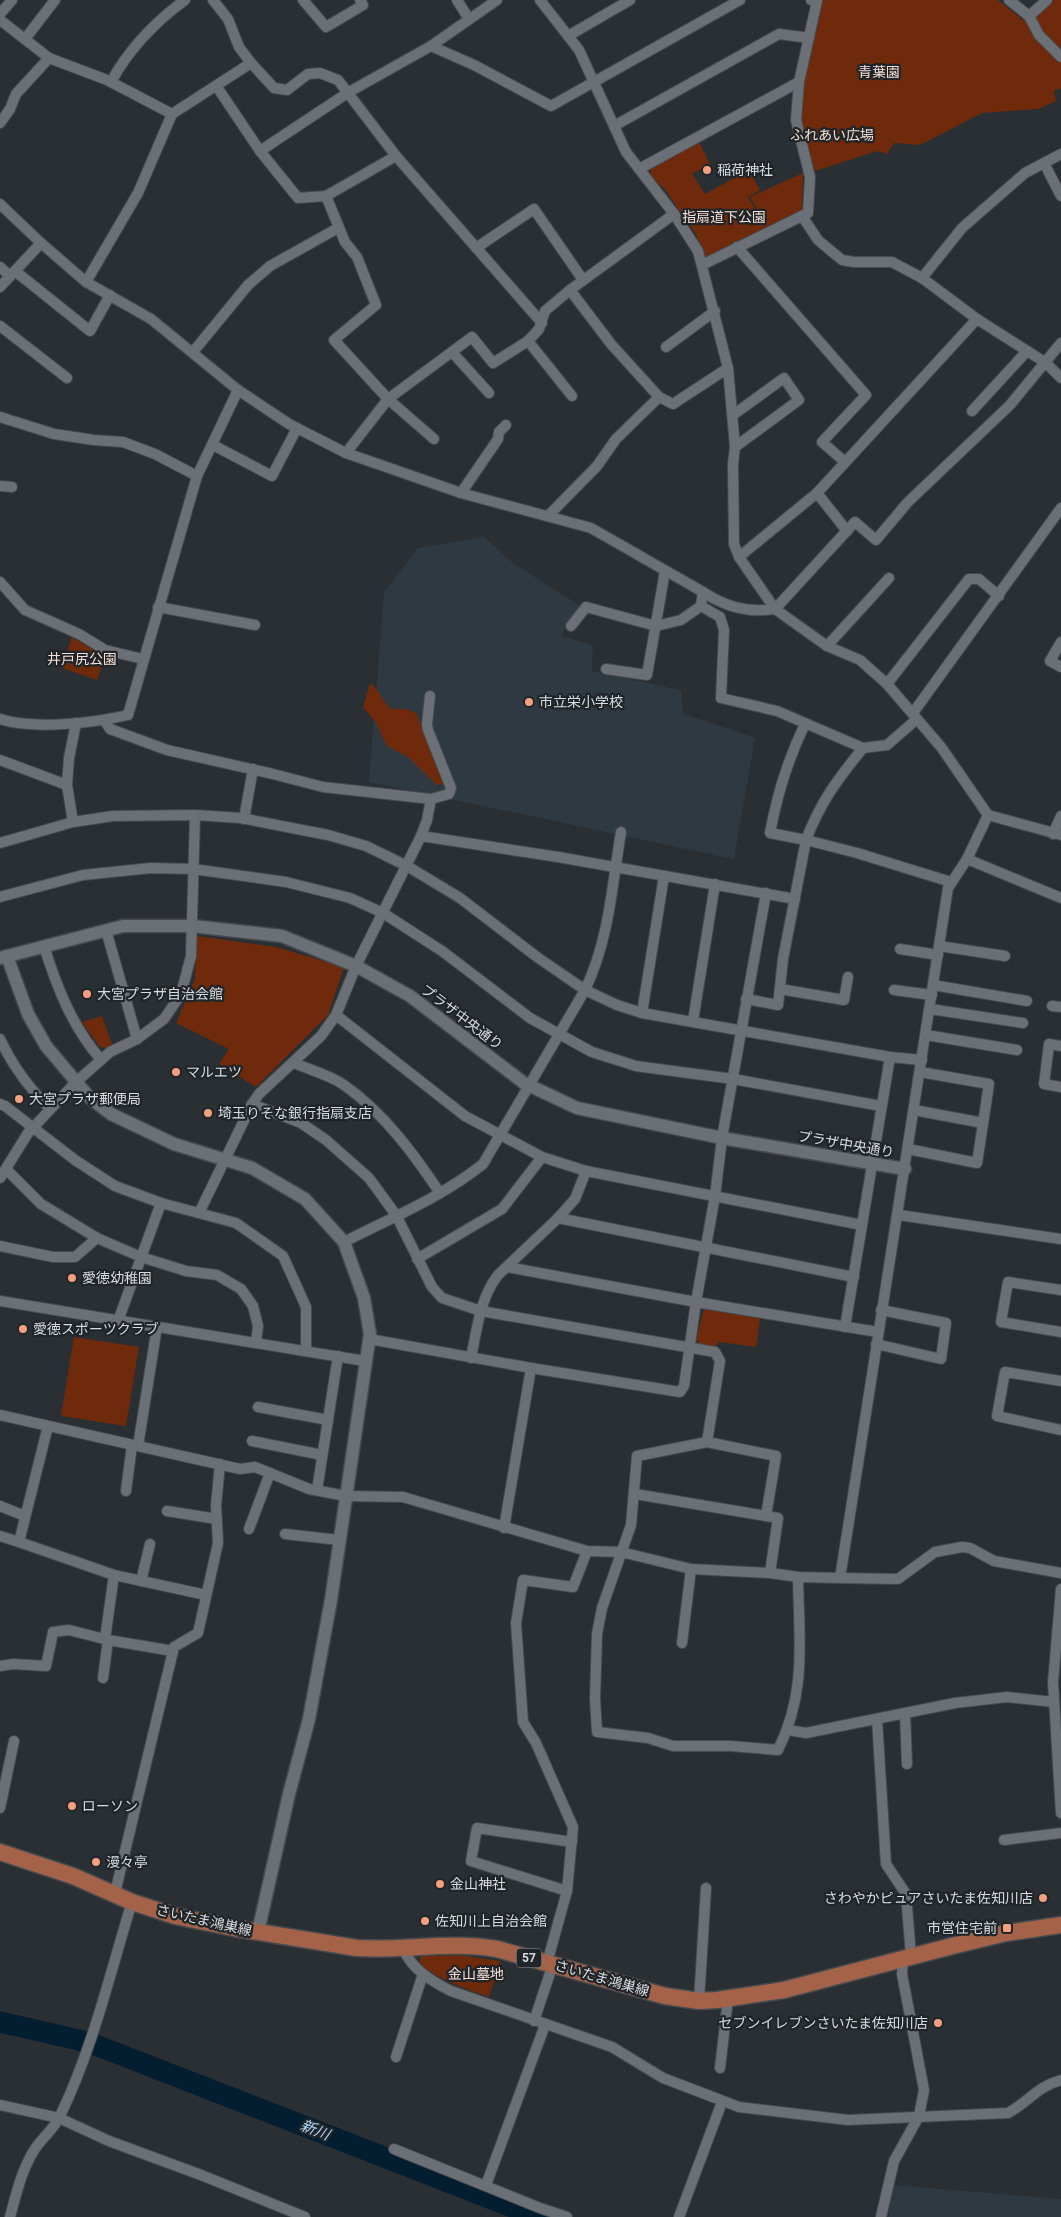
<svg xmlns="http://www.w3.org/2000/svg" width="1061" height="2217" font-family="Roboto,'Noto Sans JP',sans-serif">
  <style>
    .built { fill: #2f3942 }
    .green { fill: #6e2a0a }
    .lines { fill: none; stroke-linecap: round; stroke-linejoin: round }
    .river { stroke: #031d31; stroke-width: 21 }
    .minor-casing { stroke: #464a4e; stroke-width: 12 }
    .tertiary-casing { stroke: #464a4e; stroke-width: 15 }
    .primary-casing { stroke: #464a4e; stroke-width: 19 }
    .minor { stroke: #6a7075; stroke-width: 10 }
    .tertiary { stroke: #6a7075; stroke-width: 12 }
    .primary { stroke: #a46349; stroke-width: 16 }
    .poi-dot { fill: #f2a080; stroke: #202529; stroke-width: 2 }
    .labels { text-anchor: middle; stroke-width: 4.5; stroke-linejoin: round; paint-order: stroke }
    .shield { fill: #202529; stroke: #a2a5a8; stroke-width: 1 }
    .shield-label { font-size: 12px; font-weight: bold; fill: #d9dcdf }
    .park-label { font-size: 14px; fill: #f7ded4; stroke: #202529 }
    .poi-label { font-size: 14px; fill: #d9dcdf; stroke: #202529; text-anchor: start }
    .street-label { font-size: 14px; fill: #d9dcdf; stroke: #202529 }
    .water-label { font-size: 15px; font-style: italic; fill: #b0d7f9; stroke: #202529 }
  </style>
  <rect width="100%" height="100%" fill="#2a2f33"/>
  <g class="built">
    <polygon points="484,537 514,564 579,605 561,636 593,645 592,671 681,690 683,714 755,738 734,859 369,782 384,592 418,548"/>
    <polygon points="894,2185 1061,2199 1061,2217 888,2217"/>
  </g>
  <g class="green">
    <path d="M823,0H998L1024,21L1034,15L1051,0H1061V88L1054,91L1056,101L1038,109L982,113L920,145L894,143L887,154L877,151L809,173C806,155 800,136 800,119C801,79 811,38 823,0Z"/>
    <path d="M699,142L710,164L692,174L705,194L749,170L760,190L748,197L767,228L702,260L697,236L664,188C656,184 650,177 650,168Z"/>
    <polygon points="803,173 802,210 767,227 750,197"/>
    <polygon points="72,637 105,657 97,680 62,668"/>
    <path d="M370,683C379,689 382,701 391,709H406L416,713L445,781L442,784L437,785L408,757L387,746L376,723L363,707Z"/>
    <polygon points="197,936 276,947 344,967 328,1015 256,1087 219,1064 229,1049 176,1023 195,979"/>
    <polygon points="102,1016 112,1045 107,1048 100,1047 82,1022"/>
    <polygon points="704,1309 760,1318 756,1347 719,1342 715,1347 700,1344 696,1339"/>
    <polygon points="74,1337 139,1347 126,1426 61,1416"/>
    <path d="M459,1955L500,1961L489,1997C464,1988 440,1981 420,1964V1956Z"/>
  </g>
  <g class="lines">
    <g class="river">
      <polyline points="0,2022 83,2041"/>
      <polyline points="93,2044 538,2217"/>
    </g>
    <g class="minor-casing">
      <g id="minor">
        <polyline points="213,0 228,19 239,47 251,63 274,88 287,90 308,74 320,73 338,80 396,156 542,323"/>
        <polyline points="303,0 326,27 363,5 360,0"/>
        <polyline points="457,0 469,19"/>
        <polyline points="540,0 579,50 626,152 674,214 698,251 728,368 735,447 733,464 734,544 739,557 775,609 827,646 860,660 887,684 941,747 988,815 1061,835"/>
        <polyline points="1009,0 1029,16 1047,0"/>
        <polyline points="0,14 12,0"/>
        <polyline points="1029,16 1039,35 1061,57"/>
        <polyline points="0,20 49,58 107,80 172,114 138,193 86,282"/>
        <polyline points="568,36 630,0"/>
        <polyline points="25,39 55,0"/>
        <polyline points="431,46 474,65 551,106 740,0"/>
        <path d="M111,82C129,49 155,22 185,0"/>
        <polyline points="217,87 260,151 298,198 326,196"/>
        <polyline points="172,114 251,63"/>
        <polyline points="0,123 10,109 16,94 49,58"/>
        <polyline points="614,126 779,34 809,38"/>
        <polyline points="260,151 349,92 431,46 497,0"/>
        <polyline points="396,156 326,196 345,242 357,257 376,305 334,340 388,399 434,439"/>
        <polyline points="1044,163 1061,196"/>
        <polyline points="639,169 799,82"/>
        <polyline points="0,204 41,243 86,282 151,319 238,390 289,424 346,453 461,493 591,528 703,592 701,606 720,617 724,630 721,698 777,711 863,748 887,745 917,719"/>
        <polyline points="802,216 818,240 842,260 854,262 892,262 922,278 977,319 1046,363 1061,378"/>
        <polyline points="737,247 866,395 822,442 845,462"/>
        <polyline points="476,248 534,209 583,280"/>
        <polyline points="702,265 808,213 810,177 796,120 799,82 817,1 811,0"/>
        <polyline points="0,267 10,276"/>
        <polyline points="15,271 90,331 110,295"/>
        <polyline points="922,278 962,228 1025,173 1061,154"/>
        <polyline points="0,287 41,243"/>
        <polyline points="570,290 611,344 659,397"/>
        <polyline points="0,326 67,378"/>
        <polyline points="528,341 572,396"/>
        <polyline points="666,347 715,311"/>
        <polyline points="193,352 248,285 270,266 338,228"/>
        <polyline points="452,352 489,393"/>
        <polyline points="972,411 1027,351"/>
        <polyline points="733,415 784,378 799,400 735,447"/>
        <polyline points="0,417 54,434 94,440 123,442 155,454 197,476"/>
        <polyline points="213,445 272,476 297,428"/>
        <polyline points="346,453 388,399 472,337 493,363 528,341 539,329 545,311 570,290 674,214"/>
        <polyline points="0,486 12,487"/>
        <polyline points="461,493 498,439 499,432 506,425"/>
        <polyline points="817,493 847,531"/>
        <polyline points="549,515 597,466 616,439 659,397 673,404 728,368"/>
        <polyline points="739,557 817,493 977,319"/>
        <polyline points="0,582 25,610 79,634 105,650 143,659"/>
        <path d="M703,592C726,607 747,613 775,609L855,522L876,540L908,502L1010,405L1061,343"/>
        <polyline points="158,607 255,625"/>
        <polyline points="571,626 586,607 656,626 681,620 701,606"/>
        <polyline points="1061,642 1050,661 1061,667"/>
        <polyline points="827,646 889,578"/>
        <polyline points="606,669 647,675 665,571"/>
        <polyline points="887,684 969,579 979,579 999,596"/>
        <polyline points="913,713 1061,508"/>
        <path d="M0,719C34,730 93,723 128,715L197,476L238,390"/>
        <polyline points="104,720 110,729 167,750 273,774 323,787 431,799 449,794 451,788 428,730 427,724 430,696"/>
        <path d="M805,724C788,759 777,795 770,833L806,840C821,801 837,780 863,748"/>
        <polyline points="0,760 67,785"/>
        <polyline points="244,819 253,769"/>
        <polyline points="73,822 67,785 69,758 76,723"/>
        <polyline points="1053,834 1061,816"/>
        <polyline points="421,836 558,857 795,899"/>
        <polyline points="0,843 73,822 113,816 195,815 241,818 328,835 366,846 407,866 460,898 537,957 585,990 617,1005 642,1013 738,1030 890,1057 922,1060"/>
        <polyline points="967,859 1061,898"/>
        <polyline points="0,897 83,875 151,868 193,869 286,882 350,898 383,913 442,951 530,1018 592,1052 636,1066 733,1079 881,1106"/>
        <polyline points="106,930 137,1039"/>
        <path d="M44,946C57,988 72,1026 101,1060"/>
        <polyline points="939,946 1005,956"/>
        <polyline points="900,949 938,955"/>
        <polyline points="933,985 1027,1001"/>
        <polyline points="780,989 844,1000 848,977"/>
        <polyline points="894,990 932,995"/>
        <polyline points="746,999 778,1005 783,959 806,840 857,853 951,882"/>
        <polyline points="1052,1006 1061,1007"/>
        <polyline points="930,1009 1023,1023"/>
        <polyline points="642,1013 664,876"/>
        <polyline points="336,1015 465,1116 542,1157 586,1171 862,1225"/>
        <polyline points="693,1021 715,884"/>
        <polyline points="926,1035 1017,1050"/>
        <path d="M0,1039C12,1065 30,1089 50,1109"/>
        <polyline points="1061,1046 1049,1044 1044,1084 1061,1087"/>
        <path d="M294,1063C310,1070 330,1075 344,1085C384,1113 413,1153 440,1193"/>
        <polyline points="0,1104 5,1106 75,1160 115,1186 161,1203 236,1223 283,1256 306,1307 306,1351"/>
        <path d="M252,1104L301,1123L326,1140L369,1178L396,1215L432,1287L442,1298L481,1311L715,1352L720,1361L707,1442L637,1456L631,1525L602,1608L597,1634L595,1699L597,1732L648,1738L673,1746H731L778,1750C807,1692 799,1640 798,1577"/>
        <polyline points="914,1110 983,1123"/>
        <polyline points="908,1149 977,1163 989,1084 920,1072"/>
        <polyline points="6,1169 41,1204 97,1238 141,1257 186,1271 217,1275 241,1289 253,1306 258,1326 256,1343"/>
        <polyline points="0,1178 28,1133 76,1082 110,1052 137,1039 164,1019 181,994 191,956 195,815"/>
        <polyline points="199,1213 252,1104 259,1094 321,1036 336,1015 356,966 421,836 427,820 431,799"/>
        <polyline points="899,1215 1061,1239"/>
        <polyline points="558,1218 854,1277"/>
        <path d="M344,1242C391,1218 442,1197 483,1164L585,990C609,940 612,886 621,832"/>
        <polyline points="0,1246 53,1257 75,1257 97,1238"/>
        <polyline points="417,1259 502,1209 542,1157"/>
        <polyline points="507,1267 696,1302 878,1332"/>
        <polyline points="1061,1290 1008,1282 1001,1322 1061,1332"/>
        <polyline points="0,1301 365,1361"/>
        <polyline points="118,1321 161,1203"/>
        <polyline points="845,1327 890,1057"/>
        <polyline points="369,1339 531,1368 680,1392 684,1386 696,1302 715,1196 722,1138 766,893"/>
        <polyline points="876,1344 941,1359 946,1323 881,1310"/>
        <path d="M471,1358C477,1329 480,1298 498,1275L558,1218L575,1199L586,1171"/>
        <polyline points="1061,1381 1005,1372 997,1416 1061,1430"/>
        <polyline points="258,1407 328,1420"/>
        <path d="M0,1415L240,1469L255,1467L309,1489L346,1496L403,1497L587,1551L621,1552L691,1569L770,1573L798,1577L840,1578C876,1348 913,1118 948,888L967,859L988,815"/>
        <polyline points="48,1426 19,1542 114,1575 206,1595"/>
        <polyline points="252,1441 322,1455"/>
        <polyline points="138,1446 157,1327"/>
        <polyline points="317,1490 338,1356"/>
        <polyline points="126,1491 132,1445"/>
        <polyline points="635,1494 766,1516 776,1456 707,1442"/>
        <polyline points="0,1506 25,1516"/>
        <polyline points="167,1511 217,1519"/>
        <polyline points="766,1516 778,1518 770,1573"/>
        <polyline points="504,1528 531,1368"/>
        <polyline points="249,1529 270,1473"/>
        <polyline points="285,1534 339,1540"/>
        <polyline points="0,1536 19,1542"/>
        <polyline points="840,1578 898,1579 935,1552 962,1547 970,1548 994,1561 1061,1573"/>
        <polyline points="141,1581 150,1544"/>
        <polyline points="1061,1589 1053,1682 1061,1813"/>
        <polyline points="105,1639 114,1575"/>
        <polyline points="682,1643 691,1569"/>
        <polyline points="0,1666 13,1664 46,1666 53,1632 69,1630 108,1640 173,1651"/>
        <polyline points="103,1678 108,1640"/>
        <polyline points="905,1713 907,1764"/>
        <polyline points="877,1719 886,1864 906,1894 911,1956"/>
        <polyline points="788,1730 806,1733 955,1703 1007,1697 1054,1702"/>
        <polyline points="0,1808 14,1741"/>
        <polyline points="1004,1840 1061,1833"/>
        <polyline points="567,1891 471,1861 477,1828 572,1842"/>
        <polyline points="115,1893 174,1647 198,1633 218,1543 216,1505 220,1464"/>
        <path d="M403,1949C413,1970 431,1981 451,1991L612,2047L663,2078L739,2107L848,2120L1008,2113C1029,2102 1036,2087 1061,2080"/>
        <polyline points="547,1963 567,1891 573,1827 536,1743 523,1722 516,1623 523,1580 573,1587 587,1551"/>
        <polyline points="699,2001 706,1888"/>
        <polyline points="534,2021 553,1964"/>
        <polyline points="396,2057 423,1974"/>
        <polyline points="720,2068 728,1999"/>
        <polyline points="0,2105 59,2118 109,2141 201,2175 305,2217"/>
        <polyline points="394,2149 540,2208 567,2217"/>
        <polyline points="486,2185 545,2025"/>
        <path d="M10,2217C16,2195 21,2172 33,2152C40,2139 54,2130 60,2116C93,2048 110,1973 132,1902"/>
        <polyline points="679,2217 722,2102"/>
        <polyline points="881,2217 894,2161 919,2116 924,2090 902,1974 903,1958"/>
      </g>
    </g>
    <g class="tertiary-casing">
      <g id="tertiary">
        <polyline points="7,956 28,1014 46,1046 89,1097 111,1114 174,1144 252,1168 305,1199 344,1242 364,1298 370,1334 331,1600 309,1719 289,1794 258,1932"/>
        <polyline points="0,958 123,926 192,926 282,936 356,966 410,996 524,1083 577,1108 722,1138 905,1169"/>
      </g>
    </g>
    <g class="primary-casing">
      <path id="primary" d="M0,1852L73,1876L132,1902L175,1916L234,1928L357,1948C404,1951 450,1941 497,1949L665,1996L699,2001L717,2000L784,1990L952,1946L1006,1933L1061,1925"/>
    </g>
    <use href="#minor" class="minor"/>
    <use href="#tertiary" class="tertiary"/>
    <use href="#primary" class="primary"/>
  </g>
  <g class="poi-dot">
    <circle cx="707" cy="170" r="5"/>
    <circle cx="529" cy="702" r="5"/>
    <circle cx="87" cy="994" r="5"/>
    <circle cx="176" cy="1072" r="5"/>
    <circle cx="19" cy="1099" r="5"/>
    <circle cx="208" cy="1113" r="5"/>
    <circle cx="72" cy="1278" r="5"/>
    <circle cx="23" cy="1329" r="5"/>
    <circle cx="72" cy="1806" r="5"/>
    <circle cx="96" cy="1862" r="5"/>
    <circle cx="440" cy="1884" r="5"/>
    <circle cx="1043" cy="1898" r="5"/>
    <circle cx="425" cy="1921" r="5"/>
    <rect x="1002" y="1923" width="10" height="10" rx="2.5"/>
    <circle cx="938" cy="2023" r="5"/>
  </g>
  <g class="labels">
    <rect class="shield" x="516.5" y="1948.5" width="25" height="19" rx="4"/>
    <g class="shield-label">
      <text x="529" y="1962">57</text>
    </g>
    <g class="park-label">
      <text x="879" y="77">青葉園</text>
      <text x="832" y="140">ふれあい広場</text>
      <text x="724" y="222">指扇道下公園</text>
      <text x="82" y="664">井戸尻公園</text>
      <text x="476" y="1979">金山墓地</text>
    </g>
    <g class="poi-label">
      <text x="717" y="175">稲荷神社</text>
      <text x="539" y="707">市立栄小学校</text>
      <text x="97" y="999">大宮プラザ自治会館</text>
      <text x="186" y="1077">マルエツ</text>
      <text x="29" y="1104">大宮プラザ郵便局</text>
      <text x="218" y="1118">埼玉りそな銀行指扇支店</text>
      <text x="82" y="1283">愛徳幼稚園</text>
      <text x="33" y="1334">愛徳スポーツクラブ</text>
      <text x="82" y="1811">ローソン</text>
      <text x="106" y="1867">漫々亭</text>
      <text x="450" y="1889">金山神社</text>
      <text x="1033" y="1903" text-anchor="end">さわやかピュアさいたま佐知川店</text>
      <text x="435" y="1926">佐知川上自治会館</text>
      <text x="997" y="1933" text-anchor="end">市営住宅前</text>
      <text x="928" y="2028" text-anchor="end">セブンイレブンさいたま佐知川店</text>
    </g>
    <g class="street-label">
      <text transform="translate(462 1017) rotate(37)" y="5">プラザ中央通り</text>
      <text transform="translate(846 1144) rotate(10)" y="5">プラザ中央通り</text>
      <text transform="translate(204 1920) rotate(13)" y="5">さいたま鴻巣線</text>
      <text transform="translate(602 1978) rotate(16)" y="5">さいたま鴻巣線</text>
    </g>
    <g class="water-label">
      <text transform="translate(315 2130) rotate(21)" y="5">新川</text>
    </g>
  </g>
</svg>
